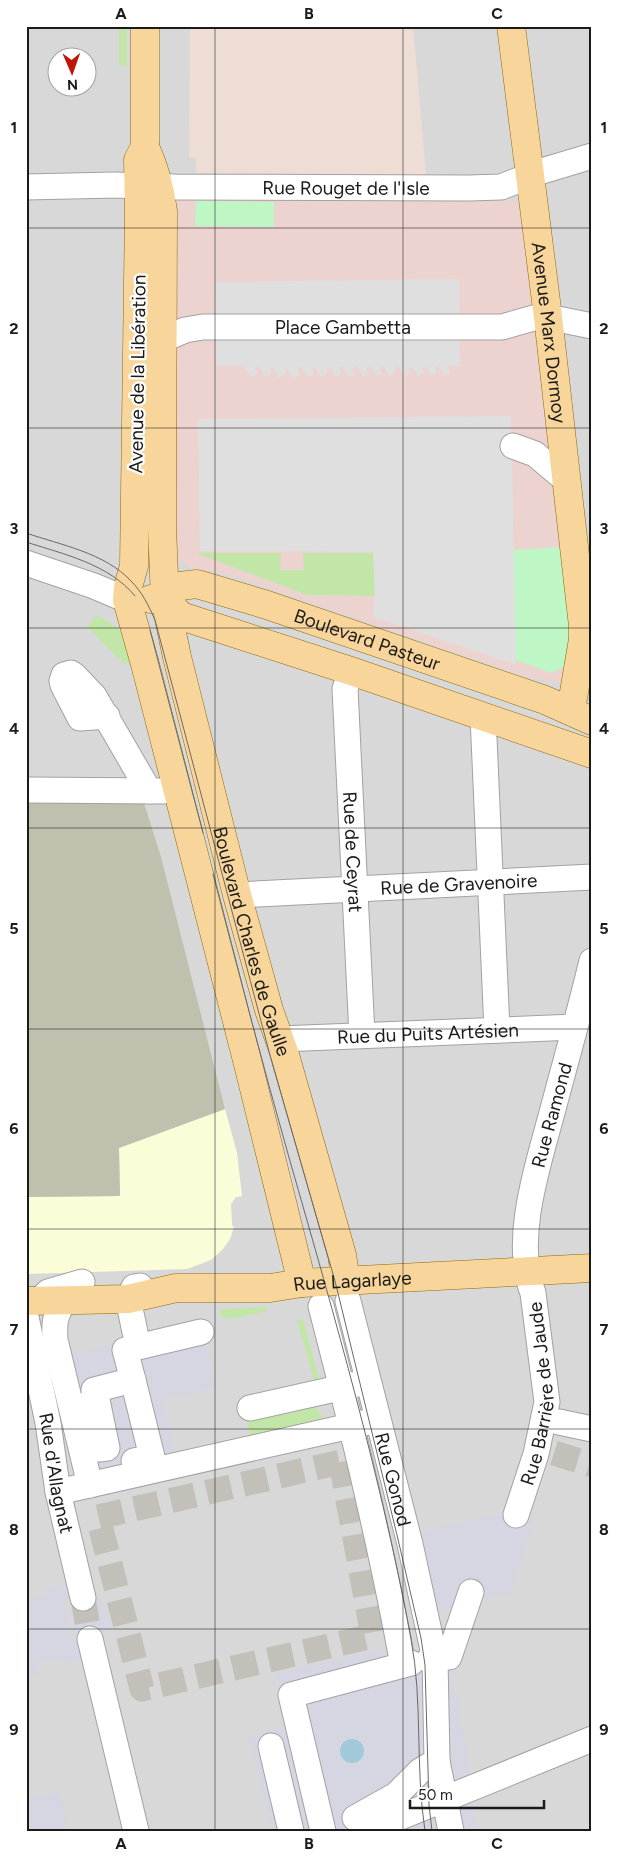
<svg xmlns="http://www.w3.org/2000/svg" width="618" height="1857" font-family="Figtree,sans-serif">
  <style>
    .residential { fill: #d9d8d8; fill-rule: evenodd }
    .commercial { fill: #edd3d0 }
    .education { fill: #fbfdd9 }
    .military { fill: #eeddd4 }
    .construction { fill: #bfc0ad }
    .grass { fill: #c2e6a8 }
    .park { fill: #bef6c6 }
    .parking { fill: #dfdfdf }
    .plaza { fill: #d6d5e2; fill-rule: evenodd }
    .water { fill: #a2c9d9 }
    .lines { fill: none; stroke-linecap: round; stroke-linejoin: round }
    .minor-tunnel { stroke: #c2c0b9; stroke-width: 25; stroke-dasharray: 25 12; stroke-linecap: butt }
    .minor-casing { stroke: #a2a2a2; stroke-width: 27 }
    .major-casing { stroke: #8d6906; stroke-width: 29 }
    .minor { stroke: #fff; stroke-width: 25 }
    .major { stroke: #f8d69b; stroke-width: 28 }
    .tram { stroke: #696969; stroke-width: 1 }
    .grid { fill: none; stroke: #1b1b1b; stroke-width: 1; stroke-opacity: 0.55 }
    .labels { text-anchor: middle; stroke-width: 4.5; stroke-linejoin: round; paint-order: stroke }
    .street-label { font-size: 19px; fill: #1b1b1b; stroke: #fff }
    .neatline { fill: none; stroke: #1b1b1b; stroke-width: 2 }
    .grid-label { font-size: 16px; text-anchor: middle; font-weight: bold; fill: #1b1b1b }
  </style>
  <rect width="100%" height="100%" fill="#ece9e1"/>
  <path class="residential" d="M26,26H592V1831H26ZM58,58H88V88H58Z"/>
  <polygon class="commercial" points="190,193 519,201 577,614 563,684 523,676 235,577 220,573 196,570 181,561 175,554 171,206 175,197"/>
  <polygon class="education" points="225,1109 237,1153 242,1196 236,1197 231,1204 232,1225 234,1227 230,1239 223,1249 211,1260 187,1269 26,1274 26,1197 120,1196 119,1148"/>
  <polygon class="military" points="190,26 413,26 426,175 196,173 196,158 189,157"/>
  <polygon class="construction" points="26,800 143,800 161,857 225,1109 119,1148 120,1196 26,1197"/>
  <g class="grass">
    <rect x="119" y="26" width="8" height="40"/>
    <polygon points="196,553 281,553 280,570 304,570 303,553 373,553 375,596 307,595"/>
    <path d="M96,615C120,626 127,637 139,660L124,664L87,627Z"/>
    <polygon points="264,1307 267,1308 265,1312 229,1319 220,1316 221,1309"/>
    <polygon points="303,1319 320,1383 315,1384 297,1320"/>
    <polygon points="312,1402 326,1423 251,1440 246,1416"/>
  </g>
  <g class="park">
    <polygon points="196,201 274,202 274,227 195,226"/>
    <polygon points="564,547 572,614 564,667 551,673 516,660 513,550"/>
  </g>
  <g class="parking">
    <polygon points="459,279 460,366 447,366 450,373 444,376 438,365 434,367 437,373 431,376 426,366 422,368 424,373 418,376 412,367 408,368 410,373 405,376 398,366 394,368 396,373 389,376 384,366 380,369 382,374 376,376 371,366 366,368 369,374 363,377 357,366 352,368 355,374 348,377 342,366 339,368 342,374 335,377 330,367 326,369 328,373 321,377 315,367 312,369 314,374 308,377 302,367 297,368 300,374 292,378 286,367 284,368 287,373 279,378 273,367 270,368 272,373 265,377 259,366 255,368 258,373 251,377 244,366 216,366 215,282"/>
    <polygon points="511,416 516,665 373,617 375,596 373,552 200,551 198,419"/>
  </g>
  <g class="plaza">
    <polygon points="189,1317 195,1317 198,1326 202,1327 215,1388 163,1399 176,1455 106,1472 89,1458 66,1357 94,1350 97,1347 191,1326"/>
    <path d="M502,1513L534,1518L511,1593L475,1601L451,1679L454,1696L459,1697L460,1720L467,1748L474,1821L477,1831H260L271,1828L248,1736L289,1727L276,1673L393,1646L430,1636L410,1544L425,1531ZM458,1606L450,1632L439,1634L434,1611Z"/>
    <polygon points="66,1584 69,1597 64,1605 72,1640 77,1643 81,1660 67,1663 58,1658 37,1663 39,1673 26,1676 26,1601 44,1597 50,1588"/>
    <polygon points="95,1596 106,1607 108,1616 110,1623 105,1636 86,1640 76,1638 68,1606 74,1600"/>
    <polygon points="60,1792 68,1831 26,1831 26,1799"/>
  </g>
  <circle class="water" cx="352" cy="1751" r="12"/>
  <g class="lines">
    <g class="minor-tunnel">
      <polyline points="554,1453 592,1465"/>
      <polygon points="341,1462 373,1636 142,1689 98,1517"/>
      <polyline points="83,1598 90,1639"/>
    </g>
    <g class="minor-casing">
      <g id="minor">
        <path id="s1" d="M26,187L115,185L175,187L469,188L501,187L542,171L592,156"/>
        <path id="s2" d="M144,340L164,339L185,330L203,327H502L537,317H548L592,326"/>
        <polyline points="513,446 535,454 567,481"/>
        <polyline points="26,563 94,586 127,600"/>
        <path id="s3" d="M351,671L345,689L362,1035"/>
        <polyline points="107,716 80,718 63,685 62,681 64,675 71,673 75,676 94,696 149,791"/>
        <polyline points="483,716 497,1030"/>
        <polyline points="26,790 163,791"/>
        <path id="s4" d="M237,895L592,877"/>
        <path id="s5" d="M280,1039L575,1027"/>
        <polyline points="41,1299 48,1292 82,1282"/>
        <path d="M64,1301C55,1316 54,1322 55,1340L90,1485"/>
        <path id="s6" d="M348,1301L410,1544L435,1659L429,1660"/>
        <path d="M321,1306C352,1425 381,1544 403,1665"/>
        <path id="s7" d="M26,1317L48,1423L58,1492L83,1598"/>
        <polyline points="135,1332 128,1299 134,1287 140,1286"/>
        <polyline points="133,1380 152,1457 134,1461"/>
        <polyline points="91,1401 97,1400 94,1390 133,1380 125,1350 201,1332"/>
        <polyline points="250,1408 357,1384"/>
        <polyline points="92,1417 99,1449 107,1448 97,1400"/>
        <polyline points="559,1422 592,1429"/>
        <polyline points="58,1492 368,1422"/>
        <path id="s8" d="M516,1515L536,1454L547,1402L533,1293C512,1239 539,1162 553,1109C566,1060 580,1011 592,961"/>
        <polyline points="90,1639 136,1831"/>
        <polyline points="271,1746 291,1831"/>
        <polyline points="355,1818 396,1795 420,1771 437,1761"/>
        <polyline points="323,1831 291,1695 411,1663"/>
        <polyline points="366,1831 592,1739"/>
        <polyline points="451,1831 437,1761 435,1659 449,1657 471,1592"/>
      </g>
    </g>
    <g class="major-casing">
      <g id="major">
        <polyline points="145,26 145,147 138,160 139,211 134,566 128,587 127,600 145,664 248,1064 302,1283"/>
        <path id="s9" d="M511,26L548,317L583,626V639L571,710"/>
        <path id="s10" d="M145,147C155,168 160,188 163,211L162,527L165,599L177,657L237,895L269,1010L285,1055L342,1255L346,1281"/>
        <path id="s11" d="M151,599H165L180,586L197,584L267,605L545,700L592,721"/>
        <polyline points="165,599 181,616 351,671 592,754"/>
        <path id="s12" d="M26,1301L128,1299L176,1288H270L302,1283L592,1268"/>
      </g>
    </g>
    <use href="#minor" class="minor"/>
    <use href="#major" class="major"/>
    <g class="tram">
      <path d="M26,533C61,545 105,553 131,581C142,592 149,606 155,620L271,1059L335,1281L397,1535L421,1638L425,1665L429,1805L432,1831"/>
      <path d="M26,542C63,554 109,564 135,596"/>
      <polyline points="150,630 203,833"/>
      <path d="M213,874C238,970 263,1066 290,1161C335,1318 381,1477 411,1639C423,1702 415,1767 425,1831"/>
    </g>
  </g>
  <path class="grid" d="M215,26V1831M403,26V1831M26,228H592M26,428H592M26,628H592M26,828H592M26,1029H592M26,1229H592M26,1429H592M26,1629H592"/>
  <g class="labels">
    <g class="street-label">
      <text dy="7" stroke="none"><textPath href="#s1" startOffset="320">Rue Rouget de l'Isle</textPath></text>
      <text dy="7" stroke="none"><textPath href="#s2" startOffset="201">Place Gambetta</textPath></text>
      <text dy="7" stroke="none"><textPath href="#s9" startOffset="309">Avenue Marx Dormoy</textPath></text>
      <text transform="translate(137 374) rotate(-89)" y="7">Avenue de la Libération</text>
      <text dy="7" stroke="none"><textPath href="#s11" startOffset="230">Boulevard Pasteur</textPath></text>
      <text dy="7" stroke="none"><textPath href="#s3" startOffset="182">Rue de Ceyrat</textPath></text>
      <text dy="7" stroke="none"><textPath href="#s4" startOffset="222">Rue de Gravenoire</textPath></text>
      <text dy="7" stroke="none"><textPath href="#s10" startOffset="808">Boulevard Charles de Gaulle</textPath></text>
      <text dy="7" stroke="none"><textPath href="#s5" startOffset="148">Rue du Puits Artésien</textPath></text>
      <text dy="7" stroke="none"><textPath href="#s8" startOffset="409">Rue Ramond</textPath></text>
      <text dy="7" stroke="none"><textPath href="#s12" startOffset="328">Rue Lagarlaye</textPath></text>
      <text dy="7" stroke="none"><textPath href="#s8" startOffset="125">Rue Barrière de Jaude</textPath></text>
      <text dy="7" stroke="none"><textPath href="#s7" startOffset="159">Rue d'Allagnat</textPath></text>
      <text dy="7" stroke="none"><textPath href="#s6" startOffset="184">Rue Gonod</textPath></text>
    </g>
  </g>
  <rect width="618" height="1857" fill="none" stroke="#ffffff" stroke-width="55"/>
  <g transform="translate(72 72) rotate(178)"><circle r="24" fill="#ffffff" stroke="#a4a4a4"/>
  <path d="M0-4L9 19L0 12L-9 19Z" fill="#bf1508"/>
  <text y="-8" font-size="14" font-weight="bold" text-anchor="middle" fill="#1b1b1b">N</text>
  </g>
  <path d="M410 1800v8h134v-8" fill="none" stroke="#1b1b1b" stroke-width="2.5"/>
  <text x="418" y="1800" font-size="15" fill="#1b1b1b" stroke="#ffffff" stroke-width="4" paint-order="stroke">50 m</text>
  <rect x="28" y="28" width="562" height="1802" class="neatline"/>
  <g class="grid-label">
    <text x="121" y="19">A</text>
    <text x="309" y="19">B</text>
    <text x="497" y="19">C</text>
    <text x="14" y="133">1</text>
    <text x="604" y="133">1</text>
    <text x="14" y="334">2</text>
    <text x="604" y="334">2</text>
    <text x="14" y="534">3</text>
    <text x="604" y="534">3</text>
    <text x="14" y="734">4</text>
    <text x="604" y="734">4</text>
    <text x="14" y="934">5</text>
    <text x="604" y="934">5</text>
    <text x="14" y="1134">6</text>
    <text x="604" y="1134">6</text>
    <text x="14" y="1335">7</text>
    <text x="604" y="1335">7</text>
    <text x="14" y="1535">8</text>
    <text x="604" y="1535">8</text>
    <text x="14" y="1735">9</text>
    <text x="604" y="1735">9</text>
    <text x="121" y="1849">A</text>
    <text x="309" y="1849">B</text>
    <text x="497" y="1849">C</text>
  </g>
</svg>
